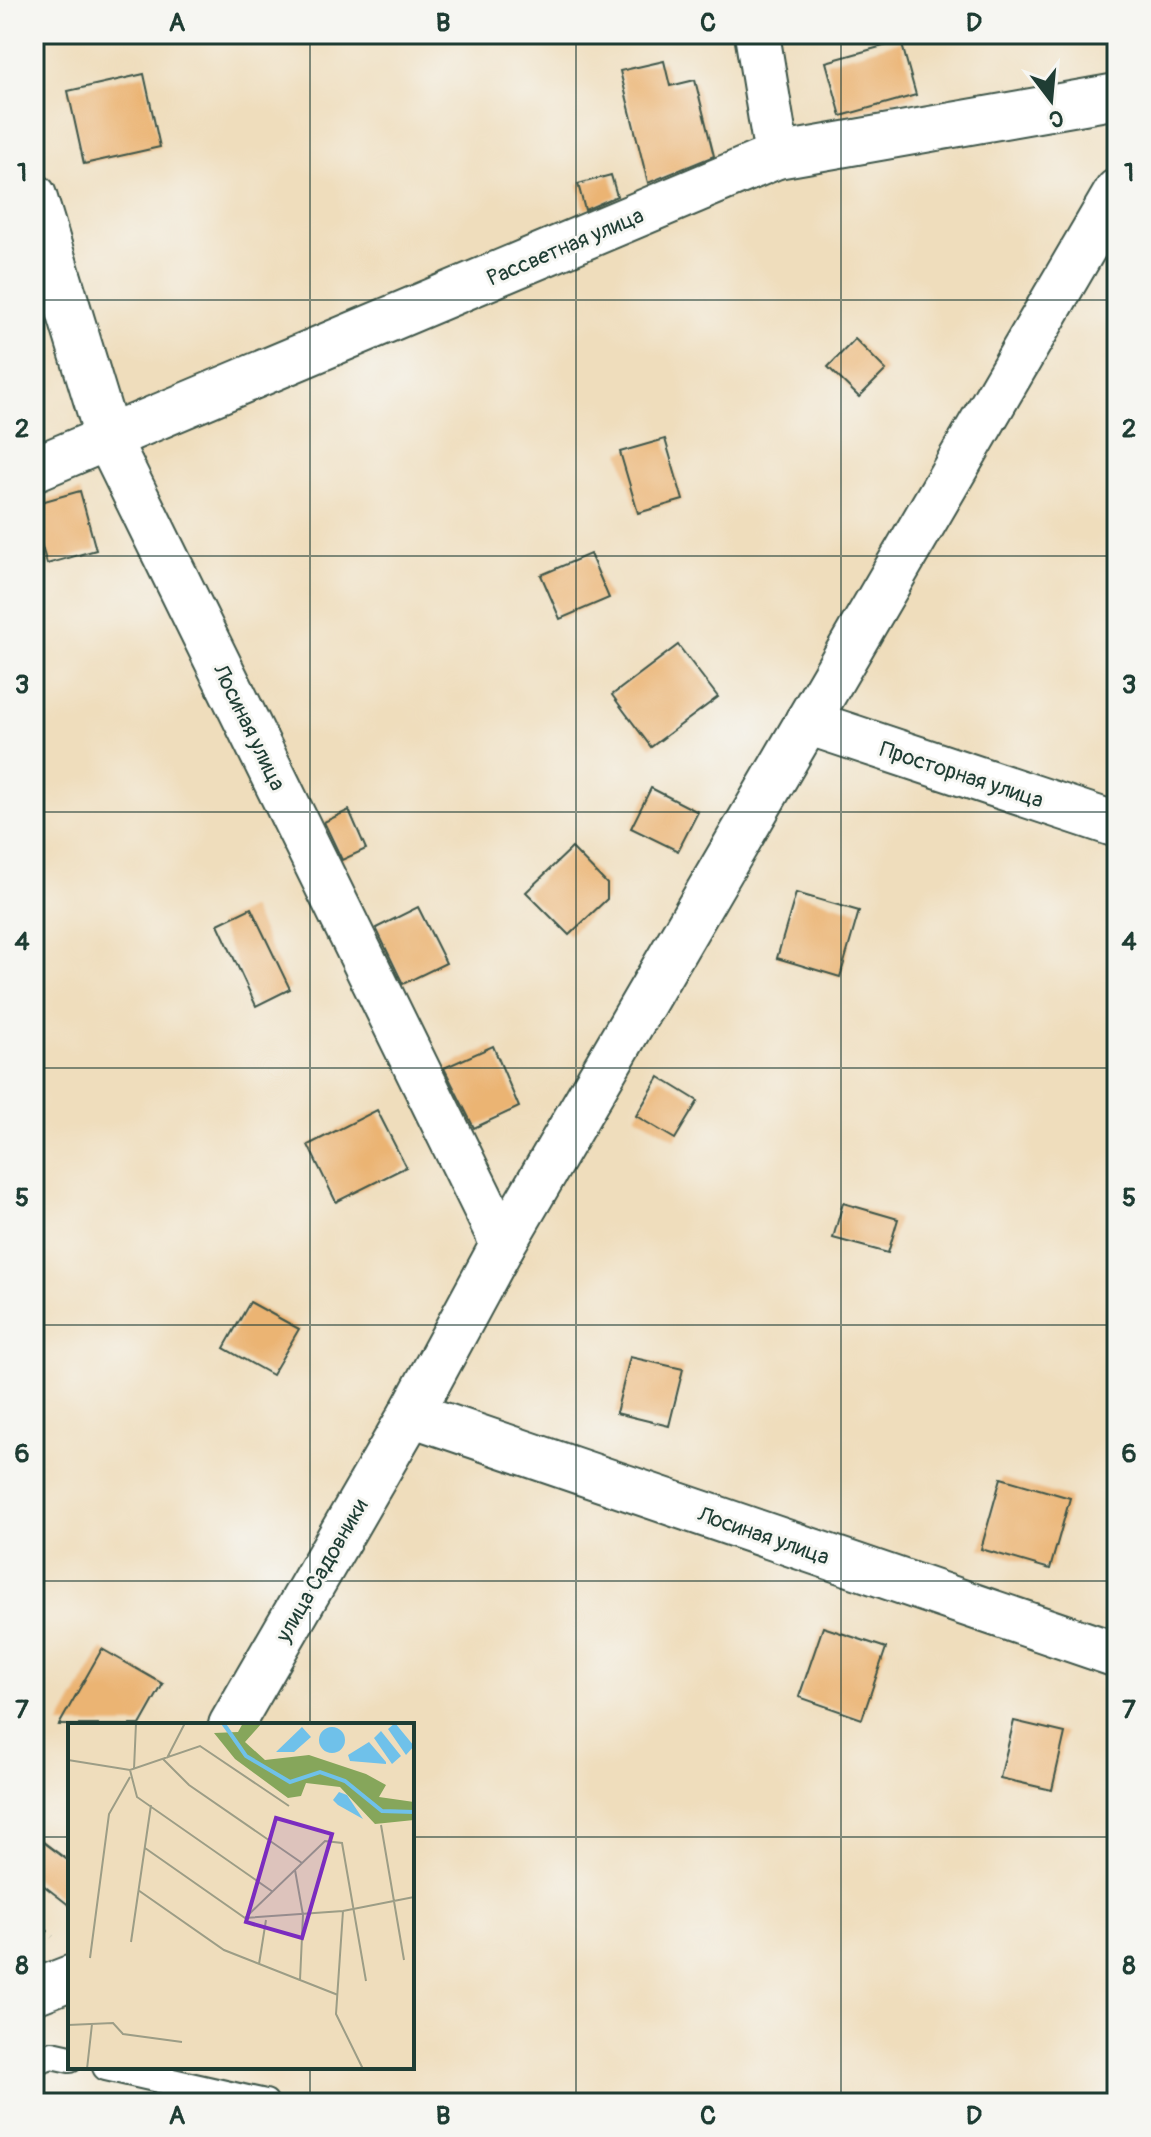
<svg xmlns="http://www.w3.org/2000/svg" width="1151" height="2137" font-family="Pangolin,sans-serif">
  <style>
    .building { fill: #ebb473 }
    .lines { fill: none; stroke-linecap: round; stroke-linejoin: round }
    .lane-casing { stroke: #3e5548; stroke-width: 30 }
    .street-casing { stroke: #3e5548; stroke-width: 48 }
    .path { stroke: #3e5548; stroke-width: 5; stroke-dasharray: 6 6; stroke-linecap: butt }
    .lane { stroke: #fff; stroke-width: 26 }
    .street { stroke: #fff; stroke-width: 44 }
    .grid { fill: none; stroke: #1f3d34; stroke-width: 2; stroke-opacity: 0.55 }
    .labels { text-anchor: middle; stroke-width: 6; stroke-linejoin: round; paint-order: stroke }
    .street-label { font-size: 22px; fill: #1f3d34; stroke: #f6f6f2 }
    .inset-river { fill: none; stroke: #6fc1ea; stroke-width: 4 }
    .inset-road { fill: none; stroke: #9c9d86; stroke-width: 2 }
    .view { fill: #7b2cbf; fill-opacity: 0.15; stroke: #7b2cbf; stroke-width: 4 }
    .inset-edge { fill: none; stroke: #1f3d34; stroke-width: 4 }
    .neatline { fill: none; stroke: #1f3d34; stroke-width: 3 }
    .grid-label { font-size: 26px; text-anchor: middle; font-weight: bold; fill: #1f3d34 }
  </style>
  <rect width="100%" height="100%" fill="#f6f6f2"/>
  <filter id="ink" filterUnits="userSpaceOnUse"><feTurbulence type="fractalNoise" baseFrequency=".0125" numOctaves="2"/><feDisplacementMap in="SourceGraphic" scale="16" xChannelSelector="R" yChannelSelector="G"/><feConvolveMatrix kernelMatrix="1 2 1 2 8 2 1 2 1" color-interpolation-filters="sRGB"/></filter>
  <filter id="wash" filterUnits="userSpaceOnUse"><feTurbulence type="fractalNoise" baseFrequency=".006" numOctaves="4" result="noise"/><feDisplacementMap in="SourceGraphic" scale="32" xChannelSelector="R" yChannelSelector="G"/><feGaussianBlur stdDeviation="1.8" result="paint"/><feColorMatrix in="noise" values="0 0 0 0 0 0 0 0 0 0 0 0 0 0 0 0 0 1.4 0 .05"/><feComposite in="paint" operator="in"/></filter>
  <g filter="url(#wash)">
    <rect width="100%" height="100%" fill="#efddbc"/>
    <g id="blocks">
      <g class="building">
        <polygon points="901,41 916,95 841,116 826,62"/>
        <polygon points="664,61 670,86 695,80 714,156 648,183 620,71"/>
        <polygon points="144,74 160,147 84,164 68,91"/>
        <polygon points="611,175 617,196 585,210 578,184"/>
        <polygon points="855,339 886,370 859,397 828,367"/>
        <polygon points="665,439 683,500 638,513 620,452"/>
        <polygon points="80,491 96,550 47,564 34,519 34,504"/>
        <polygon points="590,554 609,598 560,619 541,575"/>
        <polygon points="678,645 718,697 651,747 612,695"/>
        <polygon points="651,788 698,812 678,851 631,828"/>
        <polygon points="349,810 366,849 342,860 324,822"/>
        <polygon points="572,848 607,884 607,899 569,935 526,892"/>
        <polygon points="796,893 859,911 840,977 777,958"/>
        <polygon points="418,907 446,963 403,984 376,928"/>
        <polygon points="251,908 290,989 256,1006 218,924"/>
        <polygon points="493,1046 519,1107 474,1128 444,1068"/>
        <polygon points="659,1077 698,1101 675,1139 636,1116"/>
        <polygon points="377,1110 406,1167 336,1202 308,1145"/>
        <polygon points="843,1203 898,1219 888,1253 833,1238"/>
        <polygon points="250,1302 299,1329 272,1375 224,1348"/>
        <polygon points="630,1357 683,1369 669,1426 616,1413"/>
        <polygon points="1001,1478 1070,1498 1050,1569 981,1549"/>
        <polygon points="823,1627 886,1648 862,1719 799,1697"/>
        <polygon points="102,1649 163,1684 140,1725 59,1725"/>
        <polygon points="1014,1721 1065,1733 1052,1790 1000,1778"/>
        <polygon points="34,1835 70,1862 70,1906 34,1878"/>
      </g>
    </g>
  </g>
  <g filter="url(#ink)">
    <use href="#blocks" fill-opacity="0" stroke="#3e5548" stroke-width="2"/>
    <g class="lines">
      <g class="lane-casing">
        <g id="lane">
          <polyline points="34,2061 52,2055 70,2059"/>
          <polyline points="106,2067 265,2103"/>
        </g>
      </g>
      <g class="street-casing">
        <g id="street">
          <polyline points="757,34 777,156"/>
          <polyline points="34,196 108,439 503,1244"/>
          <polyline points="34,469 777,156 1117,96"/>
          <polyline points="807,722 1117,825"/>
          <polyline points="411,1414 1117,1655"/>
          <polyline points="231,1725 411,1414 503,1244 1117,191"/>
          <polyline points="34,1992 70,1978"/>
        </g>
      </g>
      <polyline class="path" points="34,1921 52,1937"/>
      <use href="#lane" class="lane"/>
      <use href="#street" class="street"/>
    </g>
  </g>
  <path class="grid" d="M310,34V1725M576,34V2103M841,34V2103M34,300H1117M34,556H1117M34,812H1117M34,1068H1117M34,1325H1117M34,1581H1117M34,1837H70M412,1837H1117M310,2067V2103"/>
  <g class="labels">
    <g class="street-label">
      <text transform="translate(565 246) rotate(-23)" y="8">Рассветная улица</text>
      <text transform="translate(250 727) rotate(64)" y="8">Лосиная улица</text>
      <text transform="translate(962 774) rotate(18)" y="8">Просторная улица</text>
      <text transform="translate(764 1535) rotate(19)" y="8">Лосиная улица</text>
      <text transform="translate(321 1570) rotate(-60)" y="8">улица Садовники</text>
    </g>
  </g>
  <g transform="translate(68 1723)">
    <rect width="346" height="346" fill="#efddbc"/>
    <path d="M175,0H194L177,19L197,37L241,32L298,51L318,62L311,74L346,79V97L307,101L272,64L238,60L233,73L220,75L167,36L146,10L170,9Z" fill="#86a65b"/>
    <path d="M327,0L346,23L338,32L320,6ZM251 17a13 13 0 1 1 26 0a13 13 0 1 1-26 0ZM234,4L243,14L226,29H208ZM313,8L333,33L324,41L306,15ZM301,19L318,39V41L282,38L280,32ZM271,69L279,72L295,96L270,82L265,77Z" fill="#6fc1ea"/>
    <path class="inset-river" d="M155,0L178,33L222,59L252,49L277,58L314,88L346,89"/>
    <path class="inset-road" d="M99,35L117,0M95,36L121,62L234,140M0,37L62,47L132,23L221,83M66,46L68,0M62,47L69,74L205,169M313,102L336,237M77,125L177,195L275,188L346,174M227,147L235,192L232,257M70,167L156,227L270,272M275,188L268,291L295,346M177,195L257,118L274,120L298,258M63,219L83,82M22,235L41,91L62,54M191,241L198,197M0,302L45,300L55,311L114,319M19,346L24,301"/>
    <path class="view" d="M208,95L264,111L234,215L178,199Z"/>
    <rect width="346" height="346" class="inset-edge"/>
  </g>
  <rect width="1151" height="2137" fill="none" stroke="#f6f6f2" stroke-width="88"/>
  <g transform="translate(1051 100) rotate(164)" stroke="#f6f6f2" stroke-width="6" paint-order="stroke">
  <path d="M0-6L14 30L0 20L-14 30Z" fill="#1f3d34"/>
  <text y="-12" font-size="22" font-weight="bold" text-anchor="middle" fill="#1f3d34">С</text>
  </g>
  <rect x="44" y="44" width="1063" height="2049" class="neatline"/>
  <g class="grid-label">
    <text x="177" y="31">A</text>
    <text x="443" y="31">B</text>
    <text x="708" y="31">C</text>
    <text x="974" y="31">D</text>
    <text x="22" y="181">1</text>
    <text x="1129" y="181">1</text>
    <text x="22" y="437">2</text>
    <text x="1129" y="437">2</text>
    <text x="22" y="693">3</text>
    <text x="1129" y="693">3</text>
    <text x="22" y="950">4</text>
    <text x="1129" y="950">4</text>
    <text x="22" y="1206">5</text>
    <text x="1129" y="1206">5</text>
    <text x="22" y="1462">6</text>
    <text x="1129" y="1462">6</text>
    <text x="22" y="1718">7</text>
    <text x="1129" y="1718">7</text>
    <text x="22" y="1974">8</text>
    <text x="1129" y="1974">8</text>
    <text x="177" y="2124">A</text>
    <text x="443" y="2124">B</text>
    <text x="708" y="2124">C</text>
    <text x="974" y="2124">D</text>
  </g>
</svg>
